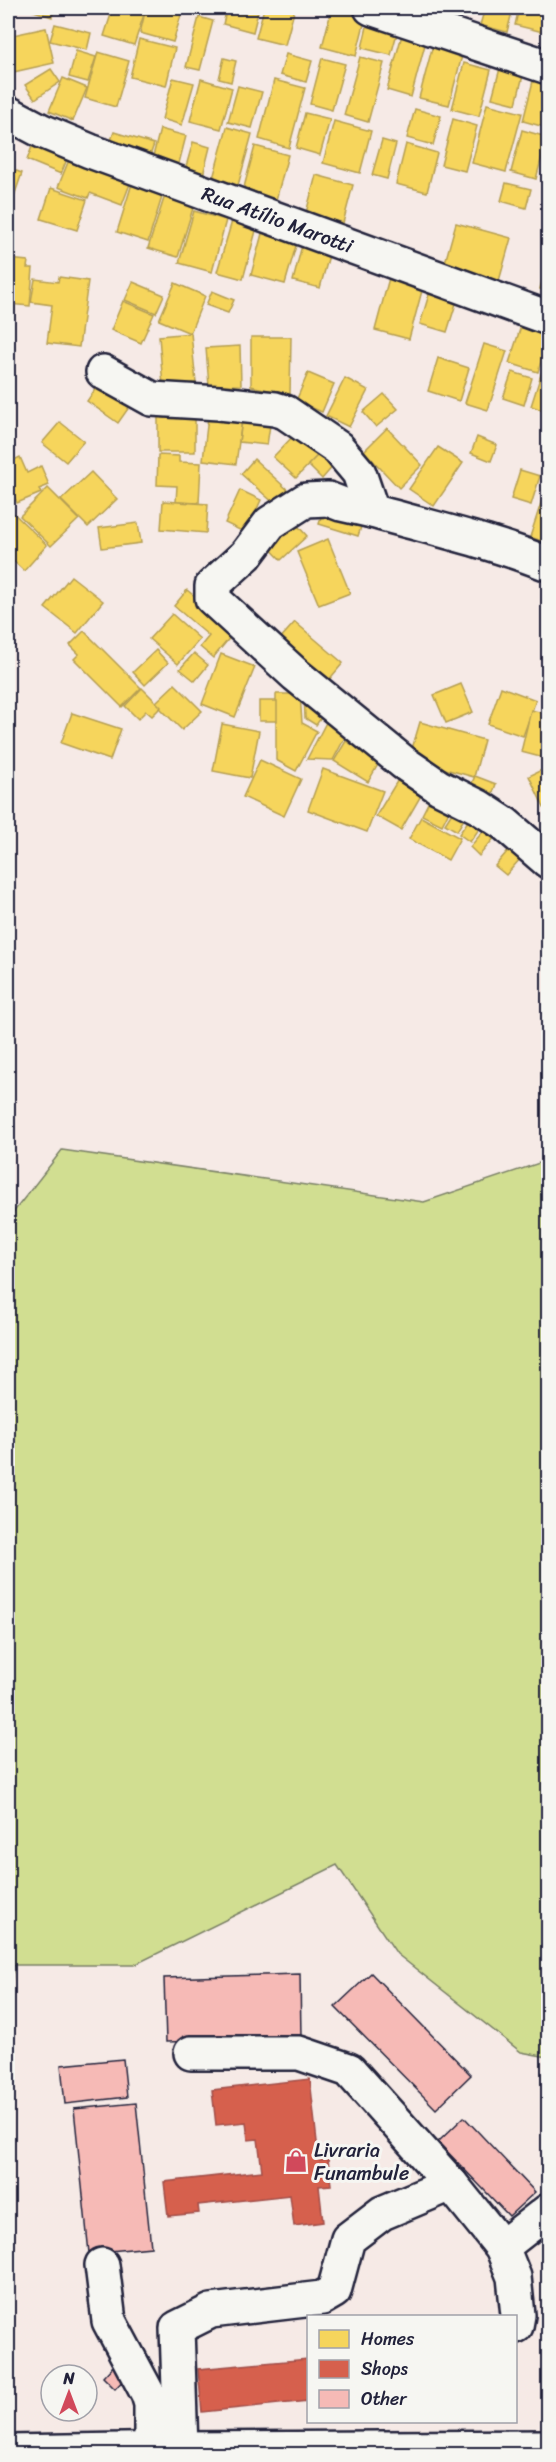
<svg xmlns="http://www.w3.org/2000/svg" width="556" height="2462" font-family="Sriracha,sans-serif">
  <style>
    .green { fill: #d1de91; stroke: #7a8066; stroke-width: 1.5 }
    .homes { fill: #f6d55c; stroke: #b69f52; stroke-width: 1.5 }
    .shops { fill: #d6604d; stroke: #a04d48; stroke-width: 1.5 }
    .building { fill: #f6bab6; stroke: #22223b; stroke-width: 1.5 }
    .lines { fill: none; stroke-linecap: round; stroke-linejoin: round }
    .minor-casing { stroke: #22223b; stroke-width: 38 }
    .minor { stroke: #f6f6f2; stroke-width: 33 }
    .labels { text-anchor: middle; stroke-width: 6; stroke-linejoin: round; paint-order: stroke }
    .street-label { font-size: 20px; fill: #22223b; stroke: #f6f6f2 }
    .poi-label { font-size: 20px; fill: #22223b; stroke: #f6f6f2; text-anchor: start }
  </style>
  <rect width="100%" height="100%" fill="#f6eae6"/>
  <filter id="ink" filterUnits="userSpaceOnUse"><feTurbulence type="fractalNoise" baseFrequency=".0167" numOctaves="2"/><feDisplacementMap in="SourceGraphic" scale="12" xChannelSelector="R" yChannelSelector="G"/><feConvolveMatrix kernelMatrix="1 2 1 2 8 2 1 2 1" color-interpolation-filters="sRGB"/></filter>
  <g filter="url(#ink)">
    <polygon class="green" points="62,1150 424,1202 548,1160 548,2057 521,2052 397,1954 337,1865 134,1965 14,1965 8,2002 8,1219"/>
    <g class="homes">
      <polygon points="25,8 55,8 52,17"/>
      <polygon points="113,8 146,8 134,45 104,36"/>
      <polygon points="146,8 166,8 182,12 173,42 140,33"/>
      <polygon points="227,8 259,8 253,32 223,24"/>
      <polygon points="264,8 295,8 285,45 256,38"/>
      <polygon points="332,8 351,8 367,12 356,56 322,47"/>
      <polygon points="485,8 513,8 507,32 480,25"/>
      <polygon points="519,8 548,8 547,33 515,25"/>
      <polygon points="199,17 213,21 200,70 186,67"/>
      <polygon points="369,18 399,26 391,55 362,48"/>
      <polygon points="55,24 91,33 87,50 50,41"/>
      <polygon points="46,28 54,63 9,73 8,36"/>
      <polygon points="403,31 427,37 411,97 387,90"/>
      <polygon points="139,39 175,48 166,86 130,77"/>
      <polygon points="434,41 464,48 449,105 419,98"/>
      <polygon points="76,51 96,57 88,82 69,77"/>
      <polygon points="98,52 129,61 116,107 85,98"/>
      <polygon points="286,54 312,61 306,82 280,75"/>
      <polygon points="360,57 384,63 368,122 344,115"/>
      <polygon points="224,58 236,61 231,82 219,79"/>
      <polygon points="322,58 345,64 332,110 310,104"/>
      <polygon points="502,61 525,67 516,104 492,98"/>
      <polygon points="464,63 491,70 479,116 452,109"/>
      <polygon points="51,69 60,82 35,99 25,85"/>
      <polygon points="535,73 548,76 548,128 523,121"/>
      <polygon points="63,78 87,88 73,121 49,111"/>
      <polygon points="173,78 194,83 182,125 162,119"/>
      <polygon points="201,79 232,88 221,129 190,121"/>
      <polygon points="274,80 305,88 289,148 259,139"/>
      <polygon points="238,86 262,92 252,128 228,122"/>
      <polygon points="487,104 522,113 506,172 472,163"/>
      <polygon points="415,109 441,116 433,145 407,138"/>
      <polygon points="305,113 330,119 320,155 296,148"/>
      <polygon points="453,119 477,126 465,171 441,165"/>
      <polygon points="334,121 371,131 360,173 323,163"/>
      <polygon points="227,127 252,134 237,189 212,182"/>
      <polygon points="160,129 186,136 177,171 151,164"/>
      <polygon points="522,130 547,137 536,179 511,172"/>
      <polygon points="114,132 154,144 147,165 107,152"/>
      <polygon points="36,136 71,149 61,174 27,160"/>
      <polygon points="382,140 396,144 387,179 372,175"/>
      <polygon points="193,142 210,147 203,175 185,170"/>
      <polygon points="406,144 437,153 427,192 396,184"/>
      <polygon points="255,146 288,155 276,200 243,191"/>
      <polygon points="73,150 134,173 122,205 90,193 88,198 58,187"/>
      <polygon points="8,168 22,173 11,205 8,203"/>
      <polygon points="135,174 166,184 148,242 117,232"/>
      <polygon points="316,175 353,185 343,223 306,213"/>
      <polygon points="506,183 531,189 526,208 501,201"/>
      <polygon points="168,186 197,195 178,257 148,248"/>
      <polygon points="51,188 87,200 77,230 41,219"/>
      <polygon points="194,211 226,220 212,272 179,263"/>
      <polygon points="232,221 257,227 243,279 217,272"/>
      <polygon points="456,223 511,238 499,281 444,266"/>
      <polygon points="264,226 299,235 285,284 251,275"/>
      <polygon points="303,241 331,248 320,288 293,281"/>
      <polygon points="8,259 28,261 27,268 33,268 30,306 8,304"/>
      <polygon points="545,270 548,271 548,291 540,289"/>
      <polygon points="59,277 88,281 79,347 47,343 52,305 31,302 35,279 58,282"/>
      <polygon points="389,278 423,287 409,339 375,330"/>
      <polygon points="133,282 164,295 156,313 125,300"/>
      <polygon points="175,283 205,296 190,333 159,320"/>
      <polygon points="431,288 458,297 447,332 420,324"/>
      <polygon points="212,291 234,300 228,313 206,305"/>
      <polygon points="123,301 154,314 141,343 111,330"/>
      <polygon points="523,320 548,328 548,338 538,372 509,363"/>
      <polygon points="191,333 196,383 163,386 159,336"/>
      <polygon points="251,337 291,337 290,395 251,386"/>
      <polygon points="484,344 507,351 488,410 465,403"/>
      <polygon points="240,346 241,385 209,386 206,348"/>
      <polygon points="438,358 469,368 459,401 428,391"/>
      <polygon points="543,368 548,369 548,412 531,406"/>
      <polygon points="512,372 532,378 524,405 503,398"/>
      <polygon points="308,373 334,384 322,412 296,401"/>
      <polygon points="105,375 137,396 118,423 87,401"/>
      <polygon points="345,378 368,390 349,427 326,416"/>
      <polygon points="384,394 398,409 376,427 363,412"/>
      <polygon points="209,408 243,412 236,464 203,460"/>
      <rect x="158" y="410" width="37" height="42"/>
      <polygon points="242,421 270,425 267,445 239,442"/>
      <polygon points="60,422 84,441 66,462 42,443"/>
      <polygon points="387,428 422,465 399,488 364,451"/>
      <polygon points="297,432 320,453 296,478 273,457"/>
      <polygon points="477,437 497,445 491,461 471,453"/>
      <polygon points="438,447 463,463 434,506 409,489"/>
      <polygon points="320,453 334,465 322,479 308,465"/>
      <polygon points="158,455 179,456 179,462 201,463 199,503 176,502 177,486 157,485"/>
      <polygon points="20,457 27,473 41,466 49,485 39,489 41,493 17,503 11,488 8,490 8,463"/>
      <polygon points="254,459 289,491 276,505 241,474"/>
      <polygon points="520,470 540,476 531,505 511,499"/>
      <polygon points="91,472 117,499 88,527 61,500"/>
      <polygon points="48,488 79,519 51,546 20,516"/>
      <polygon points="240,490 261,500 246,533 225,523"/>
      <polygon points="542,500 548,502 548,543 530,537"/>
      <polygon points="163,501 208,504 206,533 161,529"/>
      <polygon points="324,506 364,518 358,536 319,524"/>
      <polygon points="8,508 47,545 24,571 8,556"/>
      <polygon points="289,516 307,536 281,560 262,540"/>
      <polygon points="138,523 141,543 102,548 99,528"/>
      <polygon points="328,539 350,593 319,605 297,552"/>
      <polygon points="71,576 103,601 77,633 45,608"/>
      <polygon points="187,590 236,630 213,658 200,647 209,636 174,606"/>
      <polygon points="172,614 200,639 178,664 149,639"/>
      <polygon points="295,622 343,663 327,682 278,641"/>
      <polygon points="84,631 141,688 122,707 74,659 79,654 70,645"/>
      <polygon points="156,650 168,663 145,685 133,672"/>
      <polygon points="194,653 208,665 195,681 180,669"/>
      <polygon points="221,654 255,667 235,717 202,704"/>
      <polygon points="175,684 202,711 182,730 155,703"/>
      <polygon points="461,684 473,712 446,723 434,695"/>
      <polygon points="501,687 536,700 523,736 488,724"/>
      <polygon points="142,688 161,707 152,716 146,711 138,719 125,706"/>
      <polygon points="304,691 328,708 316,725 305,718"/>
      <polygon points="276,694 300,694 302,723 317,731 296,771 276,760"/>
      <rect x="259" y="701" width="18" height="20"/>
      <polygon points="531,710 548,714 548,759 521,752"/>
      <polygon points="72,713 121,729 110,760 61,743"/>
      <polygon points="331,713 352,724 333,760 307,759"/>
      <polygon points="420,722 484,740 474,777 409,759"/>
      <polygon points="222,724 259,731 250,778 213,771"/>
      <polygon points="346,741 380,761 368,782 334,761"/>
      <polygon points="260,760 301,779 284,816 243,797"/>
      <polygon points="548,767 548,811 546,812 529,776"/>
      <polygon points="323,769 383,791 367,832 308,810"/>
      <polygon points="475,776 496,784 490,801 468,792"/>
      <polygon points="399,778 423,792 401,830 376,816"/>
      <polygon points="435,789 455,799 442,825 422,815"/>
      <polygon points="457,805 468,812 457,831 445,824"/>
      <polygon points="475,811 486,819 470,842 459,834"/>
      <polygon points="421,817 460,838 448,860 409,839"/>
      <polygon points="491,822 501,830 479,856 470,847"/>
      <polygon points="517,840 528,850 506,875 495,866"/>
    </g>
    <g class="shops">
      <polygon points="310,2079 319,2160 328,2159 331,2185 319,2186 323,2222 294,2226 290,2195 198,2205 199,2213 168,2216 164,2182 262,2171 258,2139 248,2140 246,2122 216,2125 212,2090"/>
      <polygon points="308,2359 308,2401 202,2412 198,2369"/>
    </g>
    <g class="building">
      <polygon points="371,1973 471,2075 436,2109 335,2007"/>
      <polygon points="300,1974 301,2038 166,2042 164,1978"/>
      <polygon points="123,2059 127,2097 65,2104 61,2065"/>
      <polygon points="136,2103 151,2247 89,2253 74,2109"/>
      <polygon points="464,2117 535,2192 509,2216 438,2142"/>
      <polygon points="116,2363 129,2374 115,2389 103,2377"/>
    </g>
    <g class="lines">
      <g class="minor-casing">
        <g id="minor">
          <polyline points="371,8 548,67"/>
          <path id="s1" d="M8,113L42,131L90,151L548,318"/>
          <path d="M103,372L152,399L219,403L275,409L285,412L338,448L359,473L372,511C431,528 491,541 548,564"/>
          <polyline points="372,511 341,504 328,499 306,500 270,523 246,555 212,586 212,598 296,675 404,763 439,787 479,807 505,824 548,861"/>
          <polyline points="191,2053 299,2053 349,2070 451,2184 502,2247 514,2277 518,2315 516,2326"/>
          <polyline points="502,2247 548,2211"/>
          <polyline points="102,2265 109,2321 148,2394 151,2404 151,2451"/>
          <polyline points="181,2449 177,2328 211,2311 322,2298 334,2291 348,2239 382,2213 451,2184"/>
          <polyline points="8,2452 181,2449 548,2447"/>
        </g>
      </g>
      <use href="#minor" class="minor"/>
    </g>
  </g>
  <defs>
    <g id="shop-bare" transform="scale(1.8)"><path d="M-5-2.5h2.3a2.7 3.5 0 0 1 5.4 0H5L5.5 6h-11ZM-1.5-2.5h3a1.5 2.3 0 0 0-3 0Z" fill="#d1495b" stroke="#f6f6f2" stroke-width="2.5" paint-order="stroke"/></g>
  </defs>
  <g fill-rule="evenodd">
    <use href="#shop-bare" x="296" y="2161"/>
  </g>
  <g class="labels">
    <g class="street-label">
      <text dy="7" stroke="none"><textPath href="#s1" startOffset="290">Rua Atílio Marotti</textPath></text>
    </g>
    <g class="poi-label">
      <text x="314" y="2157">Livraria<tspan x="314" dy="23">Funambule</tspan></text>
    </g>
  </g>
  <rect width="556" height="2462" fill="none" stroke="#f6f6f2" stroke-width="30"/>
  <rect x="15" y="15" width="526" height="2432" fill="none" stroke="#22223b" stroke-width="2" filter="url(#ink)"/>
  <rect x="307" y="2315" width="210" height="108" fill="#f6f6f2" stroke="#a1a1a9" stroke-width="1.5"/>
  <rect x="319" y="2330" width="30" height="18" fill="#f6d55c" stroke="#a1a1a9" stroke-width="1.5"/>
  <text x="361" y="2345" font-size="18" fill="#22223b">Homes</text>
  <rect x="319" y="2360" width="30" height="18" fill="#d6604d" stroke="#a1a1a9" stroke-width="1.5"/>
  <text x="361" y="2375" font-size="18" fill="#22223b">Shops</text>
  <rect x="319" y="2390" width="30" height="18" fill="#f6bab6" stroke="#a1a1a9" stroke-width="1.5"/>
  <text x="361" y="2405" font-size="18" fill="#22223b">Other</text>
  <g transform="translate(69 2393)"><circle r="28" fill="#f6f6f2" stroke="#a1a1a9" stroke-width="1.5"/>
  <path d="M0-4.5L10 22L0 15L-10 22Z" fill="#d1495b"/>
  <text y="-9" font-size="16" font-weight="bold" text-anchor="middle" fill="#22223b">N</text>
  </g>
</svg>
